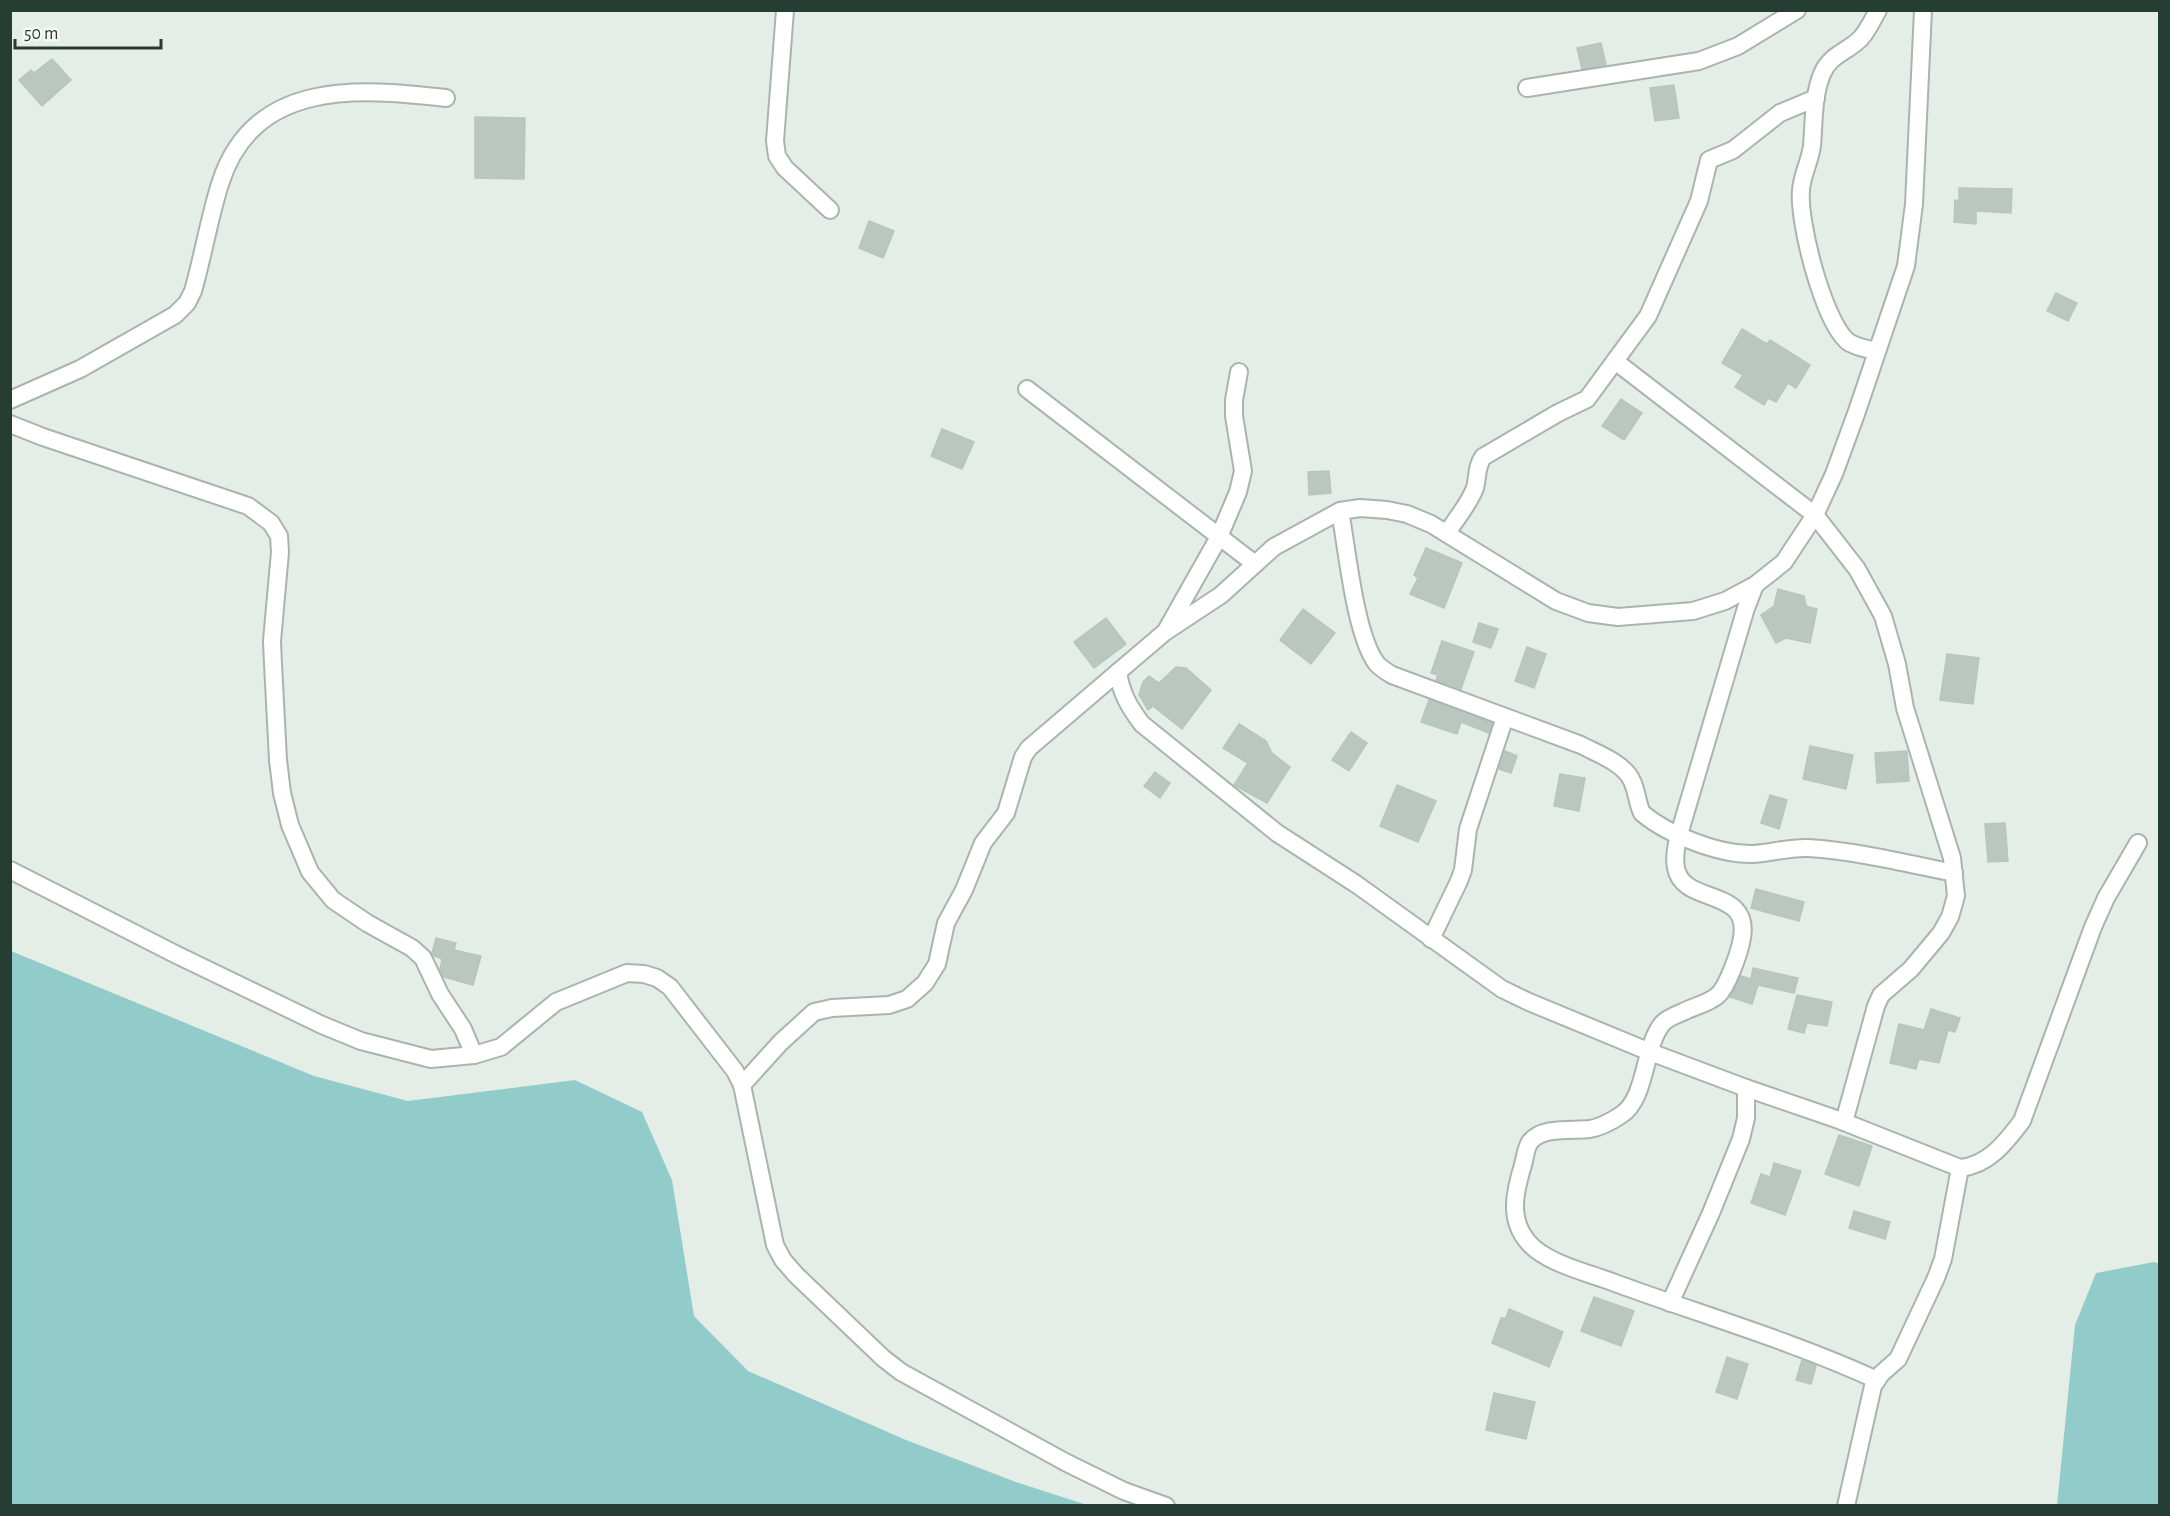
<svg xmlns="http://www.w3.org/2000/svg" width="2170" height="1516" font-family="'Alegreya Sans',sans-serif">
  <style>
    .water { fill: #92ccca }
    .building { fill: #bac7c0; stroke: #b7c6bd; stroke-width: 1.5 }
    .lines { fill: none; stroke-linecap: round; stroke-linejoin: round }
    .minor-casing { stroke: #a8b5ad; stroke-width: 20 }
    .minor { stroke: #fff; stroke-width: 16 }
  </style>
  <rect width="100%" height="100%" fill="#e5ede7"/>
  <g class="water">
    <polygon points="11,951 314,1076 408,1101 575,1080 642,1112 672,1180 694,1316 748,1371 906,1440 1016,1482 1087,1505 11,1505"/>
    <polygon points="2154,1262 2160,1264 2159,1505 2057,1505 2075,1325 2096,1273"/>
  </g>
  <g class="building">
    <polygon points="1601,43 1606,65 1582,69 1577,48"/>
    <polygon points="52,59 71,80 42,106 19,80 31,70 34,73"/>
    <polygon points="1674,85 1679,118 1655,121 1650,88"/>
    <polygon points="475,117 525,118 524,179 475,178"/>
    <polygon points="1959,188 2012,189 2011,213 1976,211 1976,224 1954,222 1955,200 1959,201"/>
    <polygon points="869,221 894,231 883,258 859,248"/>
    <polygon points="2056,293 2077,303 2068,321 2047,311"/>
    <polygon points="1742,329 1767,344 1770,340 1810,365 1796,388 1788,383 1776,402 1768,398 1764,405 1735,387 1743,375 1722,363"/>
    <polygon points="1621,399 1642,413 1624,440 1602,426"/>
    <polygon points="942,429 974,442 962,469 931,456"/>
    <polygon points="1329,471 1331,493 1309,495 1308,472"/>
    <polygon points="1426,548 1462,563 1444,608 1410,594 1418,578 1414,575"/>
    <polygon points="1778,589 1804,596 1806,606 1817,609 1810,643 1786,638 1776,643 1761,615 1774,606"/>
    <polygon points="1303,609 1335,633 1311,664 1280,640"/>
    <polygon points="1106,618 1126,644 1094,668 1074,642"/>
    <polygon points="1479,623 1498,629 1491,648 1473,642"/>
    <polygon points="1442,641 1474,652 1461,689 1436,680 1438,675 1431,673"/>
    <polygon points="1527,647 1546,654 1534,688 1515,681"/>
    <polygon points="1947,654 1979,658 1973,704 1940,700"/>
    <polygon points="1176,667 1186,668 1211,690 1182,729 1153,706 1148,710 1139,695 1143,682 1149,676 1159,683"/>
    <polygon points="1429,700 1492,723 1489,733 1461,722 1457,734 1421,722"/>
    <polygon points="1239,724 1266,741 1272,753 1290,767 1267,803 1234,785 1248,763 1223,748"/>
    <polygon points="1351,732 1367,743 1349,771 1332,760"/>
    <polygon points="1810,746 1853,755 1846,789 1803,779"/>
    <polygon points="1505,751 1517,756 1511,773 1499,769"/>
    <polygon points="1907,751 1909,781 1877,783 1875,753"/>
    <polygon points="1155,772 1170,783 1160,798 1144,786"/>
    <polygon points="1560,774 1585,778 1579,811 1554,806"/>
    <polygon points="1397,785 1436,801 1418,842 1380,826"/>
    <polygon points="1770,795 1787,800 1779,829 1761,823"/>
    <polygon points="2005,823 2008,861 1988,862 1985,824"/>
    <polygon points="1756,889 1804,902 1799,921 1751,908"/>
    <polygon points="436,938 456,943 454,950 481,956 473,985 444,977 440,969 442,959 434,956 432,953"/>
    <polygon points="1753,968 1798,978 1794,993 1758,985 1752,1004 1730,997 1741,976 1751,979"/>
    <polygon points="1797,995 1832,1002 1827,1026 1807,1023 1804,1033 1788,1029"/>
    <polygon points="1931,1009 1960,1018 1955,1032 1948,1030 1939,1063 1919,1059 1916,1069 1890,1063 1899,1024 1924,1030"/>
    <polygon points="1839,1135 1872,1146 1859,1186 1825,1174"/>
    <polygon points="1774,1163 1801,1171 1785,1215 1751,1203 1761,1174 1770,1177"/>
    <polygon points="1854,1211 1890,1222 1885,1239 1849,1228"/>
    <polygon points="1594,1297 1634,1311 1621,1346 1581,1331"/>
    <polygon points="1509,1309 1563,1332 1549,1367 1492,1343 1501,1318 1506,1318"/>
    <polygon points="1727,1357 1748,1364 1737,1399 1716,1392"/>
    <polygon points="1802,1360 1816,1366 1811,1384 1796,1380"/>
    <polygon points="1494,1393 1535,1402 1526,1439 1486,1430"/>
  </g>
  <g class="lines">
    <g class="minor-casing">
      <g id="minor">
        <polyline points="785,10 775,141 777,156 785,168 830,210"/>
        <path d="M1923,10L1914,204L1906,266L1856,414L1834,474L1815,515L1784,562L1755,585L1725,601L1693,611L1618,617L1588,613L1556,601L1431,524L1407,514L1387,510L1360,508L1340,511L1274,547L1221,595L1165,632L1118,672C1121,693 1129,707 1142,724L1277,833L1356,884L1502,989L1529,1002L1650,1052L1746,1088L1839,1120L1960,1168C1989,1165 2006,1142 2022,1121L2093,927L2106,898L2138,843"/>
        <polyline points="1527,88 1699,61 1738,46 1797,10"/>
        <path d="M1877,351C1867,349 1855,347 1847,341C1823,319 1798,222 1801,190C1802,175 1810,161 1812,146C1814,122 1813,96 1822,74C1830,54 1848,52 1861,38C1868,30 1873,19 1878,10"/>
        <polyline points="1615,361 1815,515 1857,569 1883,616 1897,664 1905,708 1952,858 1956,896 1950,917 1941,933 1911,969 1881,995 1876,1006 1844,1122"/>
        <polyline points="1027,389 1255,564"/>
        <path d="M10,400L80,369L175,315L187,303L193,291C203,256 209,219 220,184C253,79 358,88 446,98"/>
        <polyline points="10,424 43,437 248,506 271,523 279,536 280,552 272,641 273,664 278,760 282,793 290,825 310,872 333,900 367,923 412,948 423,958 440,994 463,1029 474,1055"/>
        <path d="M1340,511C1347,548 1355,636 1377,664C1381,668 1387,672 1392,675L1581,745C1598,754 1624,763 1632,781C1637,791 1637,803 1642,813C1668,835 1720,855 1753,854C1772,853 1790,847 1808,848C1857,851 1905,863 1954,873"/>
        <path d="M1447,533C1456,519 1469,504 1475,488C1478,477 1476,467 1483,457L1558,413L1587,399L1648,316L1699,201L1709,160L1733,150L1780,113L1816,98"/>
        <path d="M1755,585L1746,608L1683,821C1679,835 1673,853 1676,868C1683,907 1755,885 1741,943C1738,956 1727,987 1718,995C1708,1004 1694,1006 1683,1012C1676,1015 1667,1018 1662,1024C1643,1048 1647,1098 1621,1115C1612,1121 1601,1127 1590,1129C1573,1131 1542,1126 1530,1142C1526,1147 1525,1158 1523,1165C1515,1191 1508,1219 1528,1242C1545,1263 1589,1273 1615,1283C1702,1315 1792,1341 1877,1380"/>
        <polyline points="1167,629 1219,537 1238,492 1243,471 1234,416 1234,400 1239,372"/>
        <polyline points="10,870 177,955 322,1025 361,1041 431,1059 474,1055 501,1047 556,1002 627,973 644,974 657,978 670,987 735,1071 742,1085 775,1245 783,1260 796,1275 883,1358 901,1372 1067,1463 1124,1491 1166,1506"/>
        <polyline points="1431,939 1459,881 1463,870 1468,829 1505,717"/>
        <polyline points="742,1085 781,1042 814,1012 832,1008 889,1005 907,999 925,983 937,964 946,923 964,890 983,843 1006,813 1023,757 1029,748 1118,672"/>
        <polyline points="1670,1303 1711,1213 1741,1139 1746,1118 1746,1088"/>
        <polyline points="1846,1506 1873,1386 1881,1374 1898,1359 1936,1278 1943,1259 1960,1168"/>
      </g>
    </g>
    <use href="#minor" class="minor"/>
  </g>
  <rect width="2170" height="1516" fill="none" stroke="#253d32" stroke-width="24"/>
  <path d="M15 39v9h146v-9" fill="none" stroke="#253d32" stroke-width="3"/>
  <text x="24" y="39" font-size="18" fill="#253d32" stroke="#f5f9f6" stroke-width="4.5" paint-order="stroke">50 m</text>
</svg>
